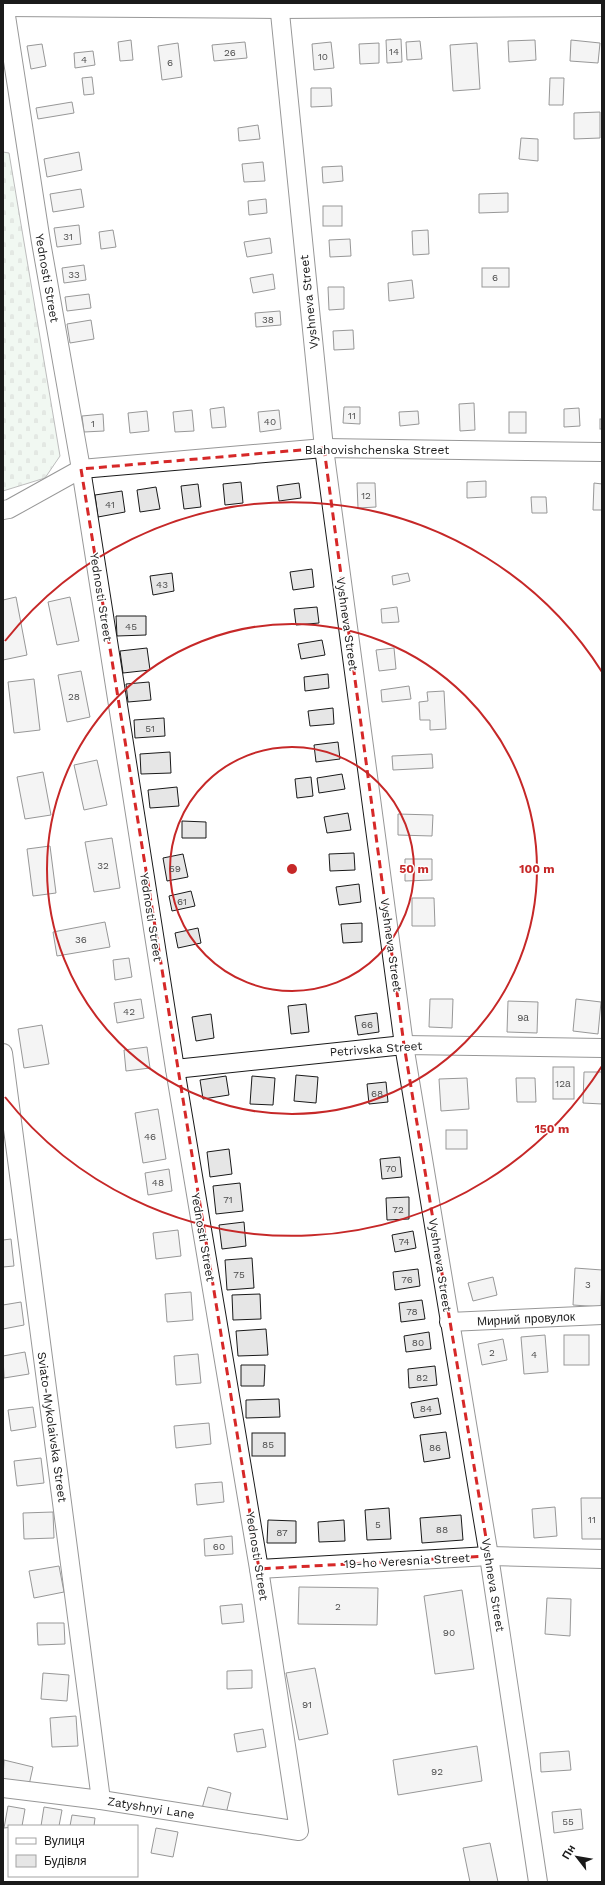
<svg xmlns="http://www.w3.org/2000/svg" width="605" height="1885" font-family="'Work Sans',sans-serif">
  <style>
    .cemetery { fill: url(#cemetery-stones); stroke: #6a6a6a }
    .building { fill: #e6e6e6; stroke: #1a1a1a }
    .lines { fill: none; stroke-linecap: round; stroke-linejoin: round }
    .minor-casing { stroke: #1a1a1a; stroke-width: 20 }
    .minor { stroke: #fff; stroke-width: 18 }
    .marked { fill: none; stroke: #d62828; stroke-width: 3; stroke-dasharray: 8 5; stroke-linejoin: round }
    .ring { fill: none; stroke: #c62828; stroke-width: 2 }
    .labels { text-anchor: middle; stroke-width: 3; stroke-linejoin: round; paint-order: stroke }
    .number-label { font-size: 10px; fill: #4d4d4d }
    .street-label { font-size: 12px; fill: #1a1a1a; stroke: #fff }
    .centre { fill: #c62828; stroke: #fff; stroke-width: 2 }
    .ring-label { font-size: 12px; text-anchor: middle; font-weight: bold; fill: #c62828; stroke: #fff; stroke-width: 3; stroke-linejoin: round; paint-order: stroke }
  </style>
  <defs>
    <pattern id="cemetery-stones" width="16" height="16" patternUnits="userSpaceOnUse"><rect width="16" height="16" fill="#e0efe3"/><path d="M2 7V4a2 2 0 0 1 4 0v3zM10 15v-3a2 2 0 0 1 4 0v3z" fill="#c0ccc2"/></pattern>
  </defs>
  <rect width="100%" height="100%" fill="#fff"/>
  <polygon class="cemetery" points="3,152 9,153 60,456 45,478 3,491"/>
  <g class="building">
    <polygon points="401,39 402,62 387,63 386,40"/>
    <polygon points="131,40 133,60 120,61 118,42"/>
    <polygon points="535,40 536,60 509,62 508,41"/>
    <polygon points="571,40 600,43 598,63 570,61"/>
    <polygon points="420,41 422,59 407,60 406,42"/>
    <polygon points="245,42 247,58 214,61 212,45"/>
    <polygon points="331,42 334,68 314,70 312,44"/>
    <polygon points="178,43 182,77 162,80 158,46"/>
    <polygon points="379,43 379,63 360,64 359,44"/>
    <polygon points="477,43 480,89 453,91 450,45"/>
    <polygon points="42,44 46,66 31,69 27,46"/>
    <polygon points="93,51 95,65 75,68 74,53"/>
    <polygon points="92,77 94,94 84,95 82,78"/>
    <polygon points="550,78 564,78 563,105 549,105"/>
    <polygon points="311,88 331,88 332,106 311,107"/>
    <polygon points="72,102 74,113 38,119 36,108"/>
    <polygon points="600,112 600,138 574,139 574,113"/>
    <polygon points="258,125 260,139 239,141 238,128"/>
    <polygon points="521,138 538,139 538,161 519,159"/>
    <polygon points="79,152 82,170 47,177 44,159"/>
    <polygon points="263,162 265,181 244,182 242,164"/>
    <polygon points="342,166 343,181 323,183 322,167"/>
    <polygon points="81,189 84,207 53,212 50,194"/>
    <polygon points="508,193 508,212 479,213 479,194"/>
    <polygon points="266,199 267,213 249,215 248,201"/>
    <rect x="323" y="206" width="19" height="20"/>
    <polygon points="79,225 81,244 57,247 54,228"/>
    <polygon points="113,230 116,247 101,249 99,232"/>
    <polygon points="428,230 429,254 413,255 412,231"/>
    <polygon points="270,238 272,253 247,257 244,242"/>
    <polygon points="350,239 351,256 330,257 329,240"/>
    <polygon points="84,265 86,280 64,283 62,268"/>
    <rect x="482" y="268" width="27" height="19"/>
    <polygon points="273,274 275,289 253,293 250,278"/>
    <polygon points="412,280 414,298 389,301 388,283"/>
    <polygon points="328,287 344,287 344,309 329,310"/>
    <polygon points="89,294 91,308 67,311 65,297"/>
    <polygon points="280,311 281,325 256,327 255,313"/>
    <polygon points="91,320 94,339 70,343 67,324"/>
    <polygon points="353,330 354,349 334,350 333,331"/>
    <polygon points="474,403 475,430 460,431 459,404"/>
    <polygon points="224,407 226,427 212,428 210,409"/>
    <polygon points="344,407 360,407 360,424 343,423"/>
    <polygon points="579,408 580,426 564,427 564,409"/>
    <polygon points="192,410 194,431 175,432 173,412"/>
    <polygon points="279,410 281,429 260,432 258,412"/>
    <polygon points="147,411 149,431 130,433 128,413"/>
    <polygon points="418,411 419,424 400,426 399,412"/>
    <rect x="509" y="412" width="17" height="21"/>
    <polygon points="103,414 104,431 84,432 82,416"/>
    <rect x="600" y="419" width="2" height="10"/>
    <polygon points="486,481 486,497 467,498 467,482"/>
    <polygon points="241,482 243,503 225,505 223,484"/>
    <polygon points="299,483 301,498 279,501 277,486"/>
    <polygon points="357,483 375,483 376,507 358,508"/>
    <polygon points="594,483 602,484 602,510 593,510"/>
    <polygon points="198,484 201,507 184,509 181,486"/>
    <polygon points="156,487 160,509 140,512 137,490"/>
    <polygon points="122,491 125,512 98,517 95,495"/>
    <polygon points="531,497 546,497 547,513 532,513"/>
    <polygon points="312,569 314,587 293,590 290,572"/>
    <polygon points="172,573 174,591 153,595 150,576"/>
    <polygon points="408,573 410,581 393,585 392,576"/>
    <polygon points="16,597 27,655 3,660 3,600"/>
    <polygon points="70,597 79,641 57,645 48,602"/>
    <polygon points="317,607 319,623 296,625 294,609"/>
    <polygon points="397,607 399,622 382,623 381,609"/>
    <polygon points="116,616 146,616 146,635 117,636"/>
    <polygon points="322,640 325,655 301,659 298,644"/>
    <polygon points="147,648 150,670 123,673 120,651"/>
    <polygon points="394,648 396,669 379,671 376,650"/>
    <polygon points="81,671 90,717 67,722 58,675"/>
    <polygon points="328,674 329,688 305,691 304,677"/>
    <polygon points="34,679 40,730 14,733 8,682"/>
    <polygon points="149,682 151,700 128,702 126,684"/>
    <polygon points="409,686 411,699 382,702 381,690"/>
    <polygon points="444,691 446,729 430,730 430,720 420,720 419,702 428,701 427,692"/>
    <polygon points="333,708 334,724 310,726 308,711"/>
    <polygon points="164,718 165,736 135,738 134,720"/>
    <polygon points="338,742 340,759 316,762 314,745"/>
    <polygon points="170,752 171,773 141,774 140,754"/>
    <polygon points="432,754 433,768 393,770 392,756"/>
    <polygon points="97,760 107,805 84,810 74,765"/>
    <polygon points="43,772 51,815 25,819 17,777"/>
    <polygon points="342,774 345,789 319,793 317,778"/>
    <polygon points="311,777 313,796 297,798 295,779"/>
    <polygon points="177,787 179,806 150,808 148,790"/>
    <polygon points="348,813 351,830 327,833 324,817"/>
    <polygon points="398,814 433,815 432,836 398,835"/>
    <polygon points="182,821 206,822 206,838 182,838"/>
    <polygon points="112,838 120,888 94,892 85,842"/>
    <polygon points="50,846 56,893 33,896 27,849"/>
    <polygon points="354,853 355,870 330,871 329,854"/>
    <polygon points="183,854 188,877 167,881 163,858"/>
    <polygon points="405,859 432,859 432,880 405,881"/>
    <polygon points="359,884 361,902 339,905 336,887"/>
    <polygon points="191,891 195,906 172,911 169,896"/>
    <polygon points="412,898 434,898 435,926 412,926"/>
    <polygon points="105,922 110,947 57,956 53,932"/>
    <polygon points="362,923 362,942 343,943 341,924"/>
    <polygon points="198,928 201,943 178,948 175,933"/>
    <polygon points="129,958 132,977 115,980 113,960"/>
    <polygon points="141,999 144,1018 117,1023 114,1003"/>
    <polygon points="430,999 453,999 452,1028 429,1027"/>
    <polygon points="576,999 601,1002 598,1034 573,1031"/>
    <polygon points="508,1001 538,1002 537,1033 507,1032"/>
    <polygon points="306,1004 309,1032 291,1034 288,1006"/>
    <polygon points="377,1013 379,1032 358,1035 355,1016"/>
    <polygon points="211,1014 214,1038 196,1041 192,1017"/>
    <polygon points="42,1025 49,1064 24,1068 18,1029"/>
    <polygon points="147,1047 150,1068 126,1071 124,1050"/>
    <rect x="553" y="1067" width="21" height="32"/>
    <polygon points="584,1072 602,1072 602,1104 583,1103"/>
    <polygon points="296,1075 318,1077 316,1103 294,1101"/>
    <polygon points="226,1076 229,1095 203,1099 200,1080"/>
    <polygon points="252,1076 275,1078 273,1105 250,1104"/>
    <polygon points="467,1078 469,1109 441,1111 439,1079"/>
    <polygon points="516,1078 535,1078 536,1102 517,1102"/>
    <polygon points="386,1082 388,1102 369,1104 367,1084"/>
    <polygon points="158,1109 166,1159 143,1163 135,1113"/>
    <rect x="446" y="1130" width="21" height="19"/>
    <polygon points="229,1149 232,1174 210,1177 207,1152"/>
    <polygon points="400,1157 402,1177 382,1179 380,1159"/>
    <polygon points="169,1169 172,1191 148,1195 145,1173"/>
    <polygon points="240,1183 243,1211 216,1214 213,1186"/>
    <polygon points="409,1197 409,1219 387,1220 386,1198"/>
    <polygon points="244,1222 246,1246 222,1249 219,1225"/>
    <polygon points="178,1230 181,1256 156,1259 153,1233"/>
    <polygon points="413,1231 416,1248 395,1252 392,1235"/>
    <polygon points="11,1239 14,1266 3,1267 3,1240"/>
    <polygon points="252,1258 254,1288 227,1290 225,1260"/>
    <polygon points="575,1268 602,1270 601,1307 573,1305"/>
    <polygon points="418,1269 420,1286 395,1290 393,1272"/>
    <polygon points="493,1277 497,1295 473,1301 468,1283"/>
    <polygon points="191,1292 193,1320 167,1322 165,1294"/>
    <polygon points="260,1294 261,1319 233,1320 232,1295"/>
    <polygon points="422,1300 425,1319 401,1322 399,1303"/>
    <polygon points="21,1302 24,1325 3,1329 3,1305"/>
    <polygon points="266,1329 268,1355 238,1356 236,1331"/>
    <polygon points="429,1332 431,1349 406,1352 404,1336"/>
    <polygon points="545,1335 548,1372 524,1374 521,1337"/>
    <rect x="564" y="1335" width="25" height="30"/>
    <polygon points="503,1339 507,1360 482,1365 478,1344"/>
    <polygon points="25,1352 29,1374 4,1378 3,1356"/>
    <polygon points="198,1354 201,1383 176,1385 174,1356"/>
    <polygon points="241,1365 265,1365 264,1386 241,1386"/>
    <polygon points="435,1366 437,1385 409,1388 408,1369"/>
    <polygon points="438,1398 441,1414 414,1418 411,1403"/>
    <polygon points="279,1399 280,1417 246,1418 246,1400"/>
    <polygon points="33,1407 36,1427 11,1431 8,1410"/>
    <polygon points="209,1423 211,1444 176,1448 174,1426"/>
    <polygon points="446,1432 450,1458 424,1462 420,1435"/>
    <rect x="252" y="1433" width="33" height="23"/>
    <polygon points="41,1458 44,1483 17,1486 14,1461"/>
    <polygon points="222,1482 224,1502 197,1505 195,1484"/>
    <polygon points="581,1498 602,1498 602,1539 582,1539"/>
    <polygon points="555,1507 557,1536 534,1538 532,1509"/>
    <polygon points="389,1508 391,1539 367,1540 365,1510"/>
    <polygon points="53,1512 54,1538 24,1539 23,1513"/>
    <polygon points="461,1515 463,1540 422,1543 420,1518"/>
    <polygon points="268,1520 296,1521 296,1543 267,1543"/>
    <polygon points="344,1520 345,1541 319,1542 318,1522"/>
    <polygon points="232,1536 233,1554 205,1556 204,1539"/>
    <polygon points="59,1566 64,1592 34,1598 29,1571"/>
    <polygon points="299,1587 378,1588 377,1625 298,1624"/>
    <polygon points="462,1590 474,1669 435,1674 424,1596"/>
    <polygon points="547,1598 571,1599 570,1636 545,1634"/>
    <polygon points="242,1604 244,1622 222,1624 220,1606"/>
    <polygon points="37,1623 64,1623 65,1644 38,1645"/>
    <polygon points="315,1668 328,1734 299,1740 286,1673"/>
    <polygon points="252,1670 252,1688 227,1689 227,1671"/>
    <polygon points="43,1673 69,1675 67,1701 41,1699"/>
    <polygon points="76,1716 78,1746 52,1747 50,1718"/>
    <polygon points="263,1729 266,1747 237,1752 234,1734"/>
    <polygon points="477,1746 482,1781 398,1795 393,1760"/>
    <polygon points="569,1751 571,1770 541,1772 540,1753"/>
    <polygon points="4,1760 33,1767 29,1785 3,1779"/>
    <polygon points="208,1787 231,1793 225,1818 201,1812"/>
    <polygon points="8,1806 25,1809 22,1826 4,1828"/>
    <polygon points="44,1807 62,1810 59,1826 41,1826"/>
    <polygon points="581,1809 583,1829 554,1833 552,1812"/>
    <polygon points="72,1815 95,1818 94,1826 70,1826"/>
    <polygon points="156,1828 178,1832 173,1857 151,1853"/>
    <polygon points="490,1843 498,1882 470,1882 463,1848"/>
  </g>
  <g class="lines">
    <g class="minor-casing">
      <g id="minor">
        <polyline points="279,3 324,448 404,1045 489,1556 538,1882"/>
        <polyline points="4,7 279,9 602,7"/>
        <polyline points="3,510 9,509 81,469 324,448 602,452"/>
        <polyline points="3,1053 101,1800"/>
        <polyline points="175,1069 404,1045 602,1048"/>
        <polyline points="449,1322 602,1315"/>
        <polyline points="259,1569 489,1556 602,1559"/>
        <polyline points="3,1788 101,1800 299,1831 259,1569 175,1069 81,469 41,242 4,3"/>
      </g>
    </g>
    <use href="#minor" class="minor"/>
  </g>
  <path d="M0 0H605V1885H0ZM324,448L404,1045L489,1556L259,1569L81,469Z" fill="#fff" fill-opacity=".55" fill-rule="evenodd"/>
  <path class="marked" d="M324,448L404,1045L489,1556L259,1569L81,469Z"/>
  <g class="ring">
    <circle cx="292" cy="869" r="122"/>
    <circle cx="292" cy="869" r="245"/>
    <path d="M602 1066A367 367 0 0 1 5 1097M5 641A367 367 0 0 1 602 672"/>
  </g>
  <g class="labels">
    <g class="number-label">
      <text x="394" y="55">14</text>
      <text x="230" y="56">26</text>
      <text x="323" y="60">10</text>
      <text x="84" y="63">4</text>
      <text x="170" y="66">6</text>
      <text x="68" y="240">31</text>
      <text x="74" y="278">33</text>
      <text x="495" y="281">6</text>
      <text x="268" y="323">38</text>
      <text x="352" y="419">11</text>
      <text x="270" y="425">40</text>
      <text x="93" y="427">1</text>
      <text x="366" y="499">12</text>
      <text x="110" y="508">41</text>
      <text x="162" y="588">43</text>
      <text x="131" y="630">45</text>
      <text x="74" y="700">28</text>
      <text x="150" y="732">51</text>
      <text x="103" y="869">32</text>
      <text x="175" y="872">59</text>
      <text x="182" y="905">61</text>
      <text x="81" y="943">36</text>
      <text x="129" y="1015">42</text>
      <text x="523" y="1021">9а</text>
      <text x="367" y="1028">66</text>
      <text x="563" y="1087">12а</text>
      <text x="377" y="1097">68</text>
      <text x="150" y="1140">46</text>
      <text x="391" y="1172">70</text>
      <text x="158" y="1186">48</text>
      <text x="228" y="1203">71</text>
      <text x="398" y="1213">72</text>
      <text x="404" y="1245">74</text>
      <text x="239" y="1278">75</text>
      <text x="407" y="1283">76</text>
      <text x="588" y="1288">3</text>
      <text x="412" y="1315">78</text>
      <text x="418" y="1346">80</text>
      <text x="492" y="1356">2</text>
      <text x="534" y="1358">4</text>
      <text x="422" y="1381">82</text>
      <text x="426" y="1412">84</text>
      <text x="268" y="1448">85</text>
      <text x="435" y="1451">86</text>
      <text x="592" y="1523">11</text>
      <text x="378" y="1528">5</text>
      <text x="442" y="1533">88</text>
      <text x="282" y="1536">87</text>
      <text x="219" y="1550">60</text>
      <text x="338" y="1610">2</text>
      <text x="449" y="1636">90</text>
      <text x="307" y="1708">91</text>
      <text x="437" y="1775">92</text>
      <text x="568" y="1825">55</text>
    </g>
    <g class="street-label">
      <text transform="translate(47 278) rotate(80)" y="4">Yednosti Street</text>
      <text transform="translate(309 302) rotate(-96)" y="4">Vyshneva Street</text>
      <text x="377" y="454">Blahovishchenska Street</text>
      <text transform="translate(101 597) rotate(81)" y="4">Yednosti Street</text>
      <text transform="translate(347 624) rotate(82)" y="4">Vyshneva Street</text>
      <text transform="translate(151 917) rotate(81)" y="4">Yednosti Street</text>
      <text transform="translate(391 945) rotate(82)" y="4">Vyshneva Street</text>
      <text transform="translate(376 1049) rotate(-4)" y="4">Petrivska Street</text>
      <text transform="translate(203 1237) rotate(80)" y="4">Yednosti Street</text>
      <text transform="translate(440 1265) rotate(81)" y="4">Vyshneva Street</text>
      <text transform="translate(526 1319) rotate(-3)" y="4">Мирний провулок</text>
      <text transform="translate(52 1427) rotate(82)" y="4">Sviato-Mykolaivska Street</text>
      <text transform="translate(257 1556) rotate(81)" y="4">Yednosti Street</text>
      <text transform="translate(407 1561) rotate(-3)" y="4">19-ho Veresnia Street</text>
      <text transform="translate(493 1585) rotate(81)" y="4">Vyshneva Street</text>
      <text transform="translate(151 1808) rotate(9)" y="4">Zatyshnyi Lane</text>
    </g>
  </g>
  <circle cx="292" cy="869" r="6" class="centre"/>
  <g class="ring-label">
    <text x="414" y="873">50 m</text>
    <text x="537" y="873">100 m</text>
    <text x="552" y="1133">150 m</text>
  </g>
  <rect width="605" height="1885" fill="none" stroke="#1a1a1a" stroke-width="8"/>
  <rect x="8" y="1825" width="130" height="52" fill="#ffffff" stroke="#a3a3a3"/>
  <rect x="16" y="1838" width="20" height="6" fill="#ffffff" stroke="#a3a3a3"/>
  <text x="44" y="1845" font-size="12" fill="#1a1a1a">Вулиця</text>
  <rect x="16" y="1855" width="20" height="12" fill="#e6e6e6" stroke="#a3a3a3"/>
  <text x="44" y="1865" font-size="12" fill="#1a1a1a">Будівля</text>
  <g transform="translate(577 1857) rotate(301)" stroke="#ffffff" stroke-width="3" paint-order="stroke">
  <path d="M0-3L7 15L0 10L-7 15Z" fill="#1a1a1a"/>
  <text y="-6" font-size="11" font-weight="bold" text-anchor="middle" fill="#1a1a1a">Пн</text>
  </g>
</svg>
